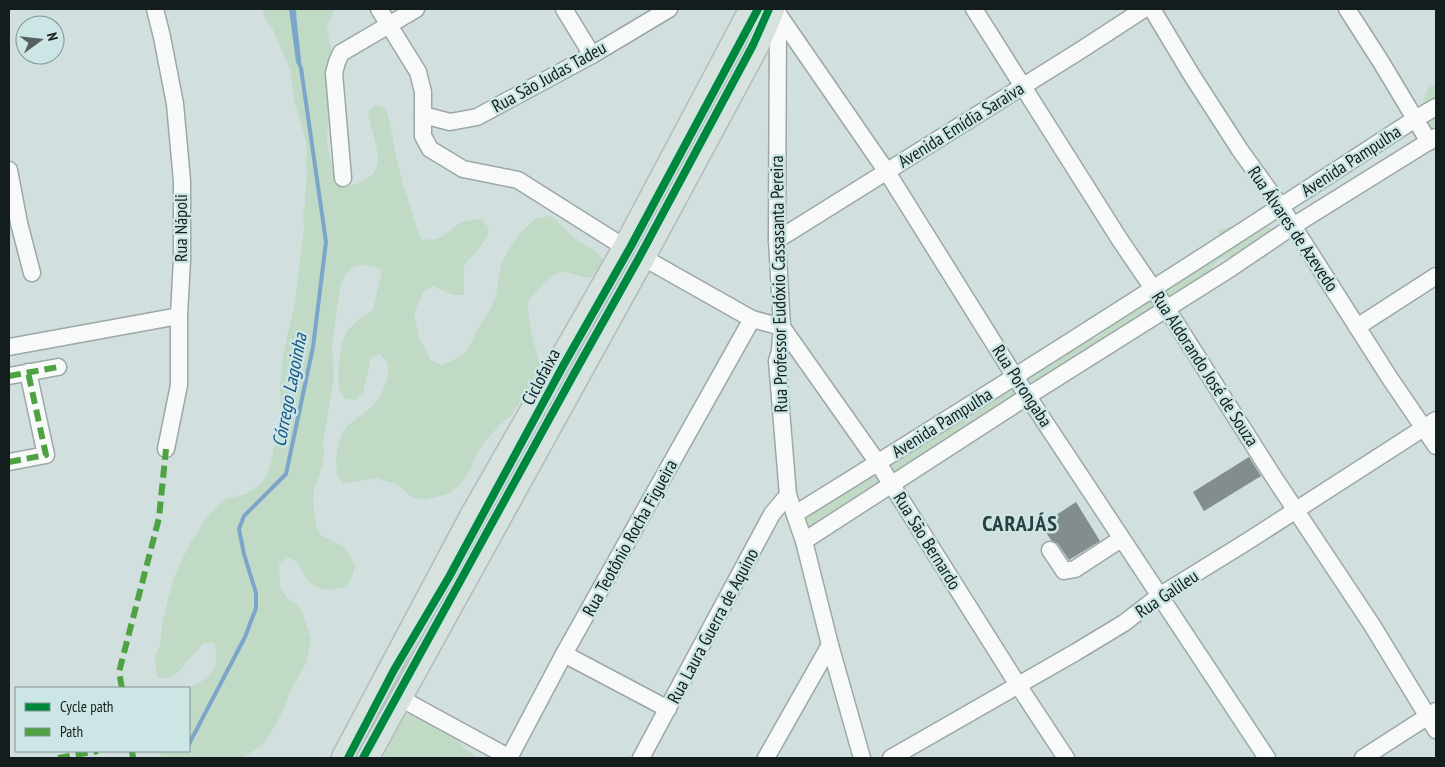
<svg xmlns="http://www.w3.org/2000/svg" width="1445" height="767" font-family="'PT Sans Narrow',sans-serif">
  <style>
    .green { fill: #c0dac6 }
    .water { fill: #7ca6c9 }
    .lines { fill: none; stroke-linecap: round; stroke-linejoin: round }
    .stream { stroke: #7ca6c9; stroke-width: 4 }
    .building { fill: #838c8e }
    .minor-casing { stroke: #9da7a7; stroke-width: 19 }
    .major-casing { stroke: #b3baba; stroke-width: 24 }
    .minor { stroke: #f8fafa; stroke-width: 16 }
    .major { stroke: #d7e1de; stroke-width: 21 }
    .quiet { stroke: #4ea241; stroke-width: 6; stroke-dasharray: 12 6; stroke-linecap: butt }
    .cycleway-casing { stroke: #cce5e5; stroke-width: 11 }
    .cycleway { stroke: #00873e; stroke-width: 8 }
    .labels { text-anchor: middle; stroke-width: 5; stroke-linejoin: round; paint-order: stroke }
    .street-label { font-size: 18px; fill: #141d1d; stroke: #cce5e5 }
    .water-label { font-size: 19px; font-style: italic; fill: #185585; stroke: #cce5e5 }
    .district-label { font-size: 22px; font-weight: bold; letter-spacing: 1px; fill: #2a3f3f; stroke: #cce5e5 }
  </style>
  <rect width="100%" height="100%" fill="#d2dfdf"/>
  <g class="green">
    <path d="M262,9H334L327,29L333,59L329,98L327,144L335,179L343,188C397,174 374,151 368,112L375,105L386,108C392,128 394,149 399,169C405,192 413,216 421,239C444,242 444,232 461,223C468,220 474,219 481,219L489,228L486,239L464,266V295H453L433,286L423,292L414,313L419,337L425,349L431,360L441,365C466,357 467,351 478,329C482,321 488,314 492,306C498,294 498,278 501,265C504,253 525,225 536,219C540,217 546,217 551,216L577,240L597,252L604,261C590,292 576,268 558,273C547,277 534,294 527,303L531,331L540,365L537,376L511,416L501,424L486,440L479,450L469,472L457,487L448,494L425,500L413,498L396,484L375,478L343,484C341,481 338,477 337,474C335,462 337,439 345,429C350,422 358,418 365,412C378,404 383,392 387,378C390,366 388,362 380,354L371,358L363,392L355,400L345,399C343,395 340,392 339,388C337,373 339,343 348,330C355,322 364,316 373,310L382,270L372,266L361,265L351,268L344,277L340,288L332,345L334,378L323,442L324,455L322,467L314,490L313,502L316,525L321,535L342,546L350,555L355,566L352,577L347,587C332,591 315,592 306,578C298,566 302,564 288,557L279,564L280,588L287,598L296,604L303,613L311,640L306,663L289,694L284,708L276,724L263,744L243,758H161L159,751H189V688H187C210,680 222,668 214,643H203L180,670L171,678H157L155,655L160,646L162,624L168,600L175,575L189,545L207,517L223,500L246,494L259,485L266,477L270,467L281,412L280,388L283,355L295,303L304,226L303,215L305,204V193L307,174L306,162L307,150L305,137L294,100L290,69L272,28L266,20Z"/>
    <path d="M1436,85V131L1430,134C1422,112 1418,110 1429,87Z"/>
    <polygon points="1233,226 1246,233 1267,227 1270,228 1273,235 1252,251 1220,259 1215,264 1203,283 1142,314 1039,384 1011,396 987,417 927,451 916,462 816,531 801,529 806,513 1086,340 1097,338 1121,317 1225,248 1218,230"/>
    <polygon points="395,714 430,716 445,724 464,748 478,758 382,758 384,756 383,749"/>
  </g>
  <path class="water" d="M289,9H296C297,31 301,51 302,73L296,62Z"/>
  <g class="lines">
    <polyline class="stream" points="189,744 245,637 256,608 256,593 244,554 239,529 244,516 286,474 313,347 326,242 301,68"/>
  </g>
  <g class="building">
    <polygon points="1249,457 1261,476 1204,511 1193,492"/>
    <polygon points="1076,502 1100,541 1069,560 1058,544 1051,540 1041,525"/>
  </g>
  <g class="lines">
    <g class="minor-casing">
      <g id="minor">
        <polyline points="155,9 162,37 175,104 182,181 182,259 179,316 179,385 166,449"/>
        <polyline points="379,9 418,72 423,92 423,136 430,149 463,169 518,180 624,247"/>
        <polyline points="564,9 592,55"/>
        <polyline points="974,9 1120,240 1167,309 1273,476 1372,625 1436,730"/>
        <polyline points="1152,9 1191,74 1240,150 1281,207 1389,377 1436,446"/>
        <polyline points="1347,9 1381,62 1429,142"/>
        <polyline points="778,12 777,240 782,327 780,351 777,361 788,495 804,541 830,645 862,758"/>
        <polyline points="778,14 887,172 1015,377 1267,758"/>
        <polyline points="423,115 450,122 477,117 592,55 669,9"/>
        <polyline points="9,170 19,223 32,273"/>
        <polyline points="343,178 334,73 337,62 341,53 416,9"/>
        <polyline points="777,240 1081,50 1144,9"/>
        <polyline points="644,258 752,319 782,327 878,463 1018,685 1066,758"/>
        <polyline points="1357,327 1436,276"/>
        <polyline points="9,347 179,316"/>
        <polyline points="9,376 58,367"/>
        <polyline points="9,462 46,455 28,372"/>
        <path d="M795,514C1004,385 1210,253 1415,119L1436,107"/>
        <polyline points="804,541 1028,396 1228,270 1293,226 1436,137"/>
        <polyline points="1050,550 1064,571 1075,569 1121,539"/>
        <polyline points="564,654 668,709"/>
        <polyline points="400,698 510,758"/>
        <polyline points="509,758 564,654 752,319"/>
        <polyline points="641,758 772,514 788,495"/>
        <polyline points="766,758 830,645"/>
        <polyline points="891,758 1076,652 1124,623 1159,596 1248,541 1436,420"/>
        <polyline points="1363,758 1436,711"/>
      </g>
    </g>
    <g class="major-casing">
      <g id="major">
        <polyline points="342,758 471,515 624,247 750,9"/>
        <polyline points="368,758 644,258 757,48 774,9"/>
      </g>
    </g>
    <use href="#minor" class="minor"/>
    <use href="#major" class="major"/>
    <g class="quiet">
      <polyline points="9,376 58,367"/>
      <polyline points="9,462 46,455 28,372"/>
      <polyline points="122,688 119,672 159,518 166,449"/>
      <polyline points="132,751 133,758"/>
      <polyline points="58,758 98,751"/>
    </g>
    <g class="cycleway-casing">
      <g id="cycleway">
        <polyline points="348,758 394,670 449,577 563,366 631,246 758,9"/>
        <polyline points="363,758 575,372 640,256 753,45 769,9"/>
      </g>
    </g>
    <use href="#cycleway" class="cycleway"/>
  </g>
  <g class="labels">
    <g class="street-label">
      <text transform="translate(549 77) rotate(-29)" y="6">Rua São Judas Tadeu</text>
      <text transform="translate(961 125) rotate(-32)" y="6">Avenida Emídia Saraiva</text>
      <text transform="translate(1351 161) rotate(-33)" y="6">Avenida Pampulha</text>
      <text transform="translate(181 228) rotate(-90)" y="6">Rua Nápoli</text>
      <text transform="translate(1293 229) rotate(56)" y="6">Rua Álvares de Azevedo</text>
      <text transform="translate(779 284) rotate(-91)" y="6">Rua Professor Eudóxio Cassasanta Pereira</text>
      <text transform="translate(1205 369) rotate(57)" y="6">Rua Aldorando José de Souza</text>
      <text transform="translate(541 377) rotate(-62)" y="6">Ciclofaixa</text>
      <text transform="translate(1022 386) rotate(57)" y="6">Rua Porongaba</text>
      <text transform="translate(942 423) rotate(-32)" y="6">Avenida Pampulha</text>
      <text transform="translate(630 538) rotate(-61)" y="6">Rua Teotônio Rocha Figueira</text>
      <text transform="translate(927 541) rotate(58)" y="6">Rua São Bernardo</text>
      <text transform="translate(1167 594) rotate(-34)" y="6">Rua Galileu</text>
      <text transform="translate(713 626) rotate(-62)" y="6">Rua Laura Guerra de Aquino</text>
    </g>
    <g class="water-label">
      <text transform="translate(289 390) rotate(-79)" y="7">Córrego Lagoinha</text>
    </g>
    <g class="district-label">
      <text x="1020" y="531">CARAJÁS</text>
    </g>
  </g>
  <rect width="1445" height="767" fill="none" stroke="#141d1d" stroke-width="20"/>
  <rect x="15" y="687" width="175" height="65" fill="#cce5e5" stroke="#829595"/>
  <rect x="25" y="703" width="25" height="8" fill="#00873e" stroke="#829595"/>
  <text x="60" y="712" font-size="15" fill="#141d1d">Cycle path</text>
  <rect x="25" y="728" width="25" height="8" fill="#4ea241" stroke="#829595"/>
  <text x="60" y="737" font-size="15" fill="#141d1d">Path</text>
  <g transform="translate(40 40) rotate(75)"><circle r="24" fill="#cce5e5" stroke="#829595"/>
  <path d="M0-4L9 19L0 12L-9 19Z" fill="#566161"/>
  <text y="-8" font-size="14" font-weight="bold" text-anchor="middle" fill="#141d1d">N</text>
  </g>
</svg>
